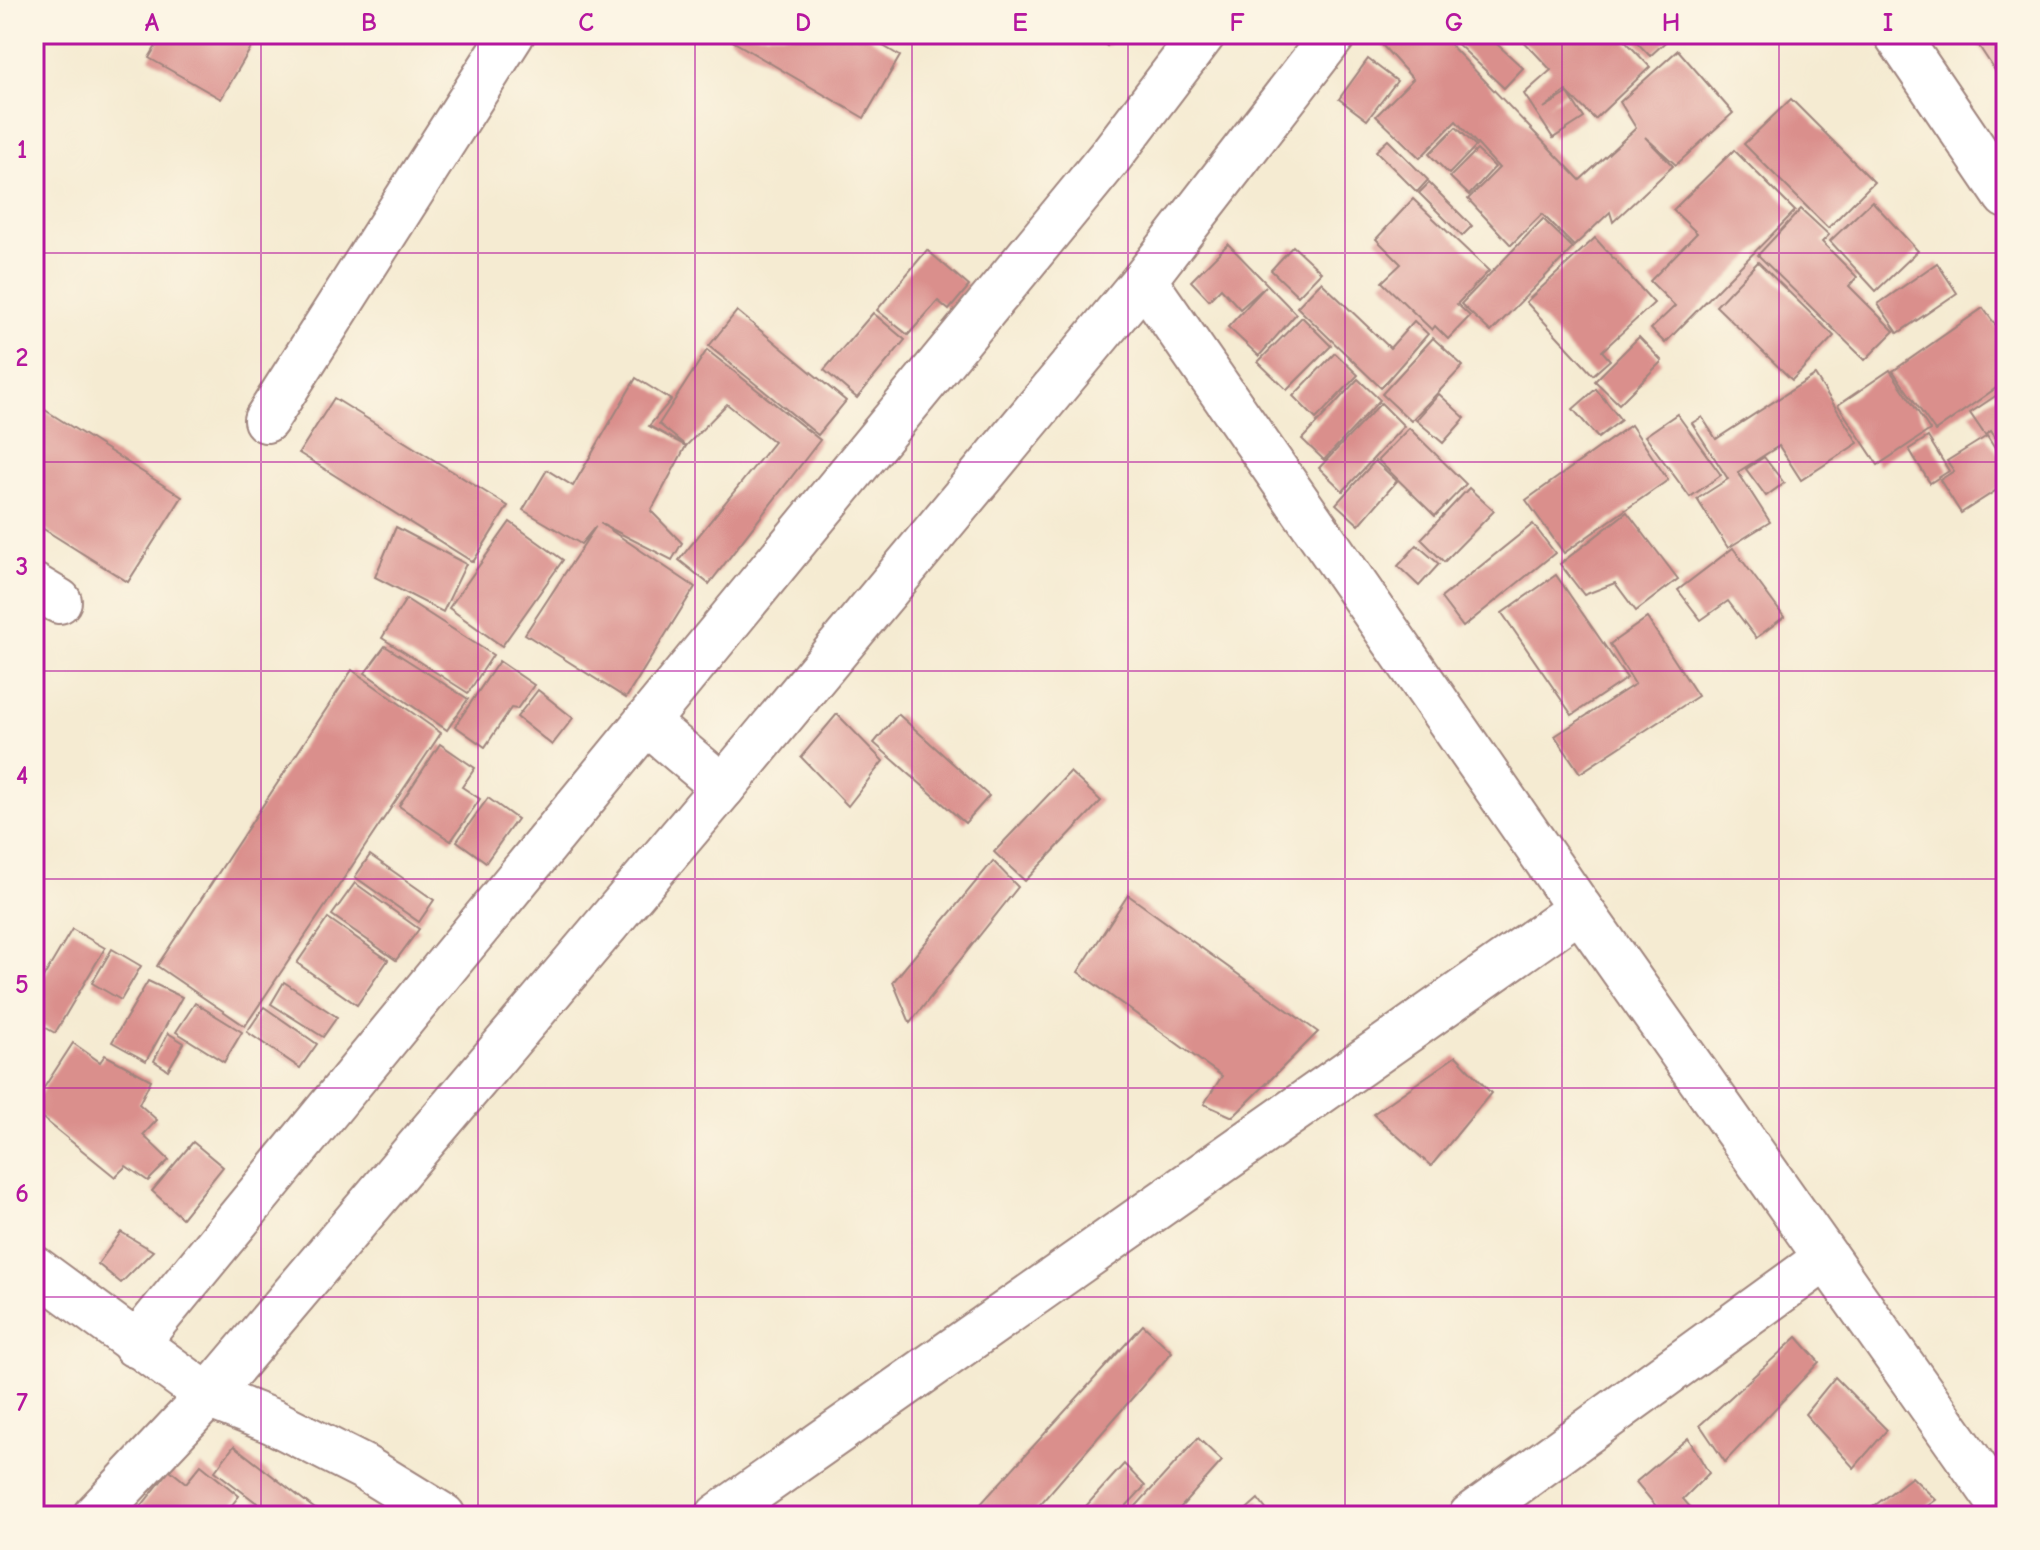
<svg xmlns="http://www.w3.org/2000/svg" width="2040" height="1550" font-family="'Comic Neue',sans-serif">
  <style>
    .building { fill: #da8f8c }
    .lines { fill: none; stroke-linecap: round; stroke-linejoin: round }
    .street-casing { stroke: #a0857e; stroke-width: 48 }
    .street { stroke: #fff; stroke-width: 44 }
    .grid { fill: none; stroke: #b5179e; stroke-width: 2; stroke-opacity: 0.55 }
    .neatline { fill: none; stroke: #b5179e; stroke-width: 3 }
    .grid-label { font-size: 26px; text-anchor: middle; font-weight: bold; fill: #b5179e }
  </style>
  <rect width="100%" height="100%" fill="#fcf5e5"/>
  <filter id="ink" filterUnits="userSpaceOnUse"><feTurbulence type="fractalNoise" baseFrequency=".0125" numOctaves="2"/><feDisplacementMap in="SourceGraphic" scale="16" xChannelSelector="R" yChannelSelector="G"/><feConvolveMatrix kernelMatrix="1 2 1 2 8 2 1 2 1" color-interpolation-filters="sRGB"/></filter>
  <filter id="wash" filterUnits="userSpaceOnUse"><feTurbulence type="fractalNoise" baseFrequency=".006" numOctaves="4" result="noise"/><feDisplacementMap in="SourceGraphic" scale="32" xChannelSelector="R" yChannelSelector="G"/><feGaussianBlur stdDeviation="1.8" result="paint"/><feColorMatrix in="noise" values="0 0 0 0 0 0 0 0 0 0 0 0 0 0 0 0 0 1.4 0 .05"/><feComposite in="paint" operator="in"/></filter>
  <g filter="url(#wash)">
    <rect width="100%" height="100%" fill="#f5ebd2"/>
    <g id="blocks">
      <g class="building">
        <polygon points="163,34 259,34 221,99 149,58"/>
        <polygon points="632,34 649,34 644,42"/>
        <polygon points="732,34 863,34 900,56 864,118 729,39"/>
        <polygon points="1091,34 1116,34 1107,46"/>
        <polygon points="1395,34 1440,34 1580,180 1636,128 1620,102 1678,50 1733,113 1676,165 1645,137 1673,166 1613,222 1610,212 1574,246 1542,214 1511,245 1468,199 1499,168 1456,121 1420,158 1376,116 1413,79 1383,46"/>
        <polygon points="1447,34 1486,34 1523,68 1504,88"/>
        <polygon points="1517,34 1619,34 1650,67 1595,119 1566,91 1544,108 1568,93 1584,118 1553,138 1524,94 1551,70"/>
        <polygon points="1629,34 1674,34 1650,56"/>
        <polygon points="1971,34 2006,34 2006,87"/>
        <polygon points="1368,59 1397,81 1367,120 1339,99"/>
        <polygon points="1791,99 1874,182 1828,228 1744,144"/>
        <polygon points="1456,127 1476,146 1449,174 1429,154"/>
        <polygon points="1388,140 1428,180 1417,192 1376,151"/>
        <polygon points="1477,150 1495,167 1469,195 1450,177"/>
        <polygon points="1734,150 1795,211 1665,343 1651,329 1675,306 1650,281 1697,233 1673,210"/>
        <polygon points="1429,183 1472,226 1462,236 1419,193"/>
        <polygon points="1413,199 1489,271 1457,304 1470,316 1448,339 1435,326 1432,330 1382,282 1401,264 1376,239"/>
        <polygon points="1872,201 1918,251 1876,291 1830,241"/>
        <polygon points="1801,209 1829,235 1822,242 1857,277 1849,286 1894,331 1865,360 1758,255"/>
        <polygon points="1543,219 1573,248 1491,332 1461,304"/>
        <polygon points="1595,238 1654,303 1602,351 1610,360 1593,375 1526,302"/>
        <polygon points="1228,244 1296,314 1259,356 1228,327 1266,286 1240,309 1221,288 1209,300 1191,281"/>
        <polygon points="1293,246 1321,272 1298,296 1271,270"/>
        <polygon points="927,250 969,286 949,310 938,301 908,335 877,310"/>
        <polygon points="1758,262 1834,336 1792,380 1716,306"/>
        <polygon points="1937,263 1957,293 1898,333 1878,304"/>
        <polygon points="1321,282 1390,348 1414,321 1428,334 1381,388 1297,307"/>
        <polygon points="1983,308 2006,339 2006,381 1935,431 1893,371"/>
        <polygon points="737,311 846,401 818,435 709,346"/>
        <polygon points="873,313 905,340 857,398 824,370"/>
        <polygon points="1302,317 1331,346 1287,390 1258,362"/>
        <polygon points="1639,337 1662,361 1619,404 1595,381"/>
        <polygon points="1433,338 1463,366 1411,421 1382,394"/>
        <polygon points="707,350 820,440 709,584 679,560 774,442 727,404 686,446 659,424"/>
        <polygon points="1335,353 1358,375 1316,419 1293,396"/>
        <polygon points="1890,370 1930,430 1878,465 1838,405"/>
        <polygon points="1815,375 1858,443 1801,480 1779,446 1738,472 1770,522 1728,548 1697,499 1728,479 1692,423 1702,417 1716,439"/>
        <polygon points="636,378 671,400 649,426 686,446 651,511 682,543 672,560 600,523 695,587 626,698 525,634 596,526 581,544 523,510 547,470 573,486"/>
        <polygon points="1358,379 1380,400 1324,460 1302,439"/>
        <polygon points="1596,389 1621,420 1598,438 1573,409"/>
        <polygon points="2006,389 2006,454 1991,431 1985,435 1970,413"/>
        <polygon points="1439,394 1465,418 1443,443 1416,420"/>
        <polygon points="334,398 508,506 473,562 299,453"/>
        <polygon points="34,403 182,497 128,582 34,523"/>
        <polygon points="1381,403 1404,426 1343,491 1319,468"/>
        <polygon points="1677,414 1721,475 1690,497 1645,436"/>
        <polygon points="1631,425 1668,480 1564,553 1526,500"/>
        <polygon points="1409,428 1466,484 1435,516 1378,460"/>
        <polygon points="1987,436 2006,466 2006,484 1961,513 1940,480 1954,471 1947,461"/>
        <polygon points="1928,437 1949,471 1930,483 1909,449"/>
        <polygon points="1764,457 1784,483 1766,496 1746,469"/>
        <polygon points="1375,461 1397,481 1359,525 1336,504"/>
        <polygon points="1469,488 1494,511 1444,562 1421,539"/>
        <polygon points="1627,512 1678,579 1636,611 1615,583 1584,595 1560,564"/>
        <polygon points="510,522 563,560 502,646 449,608"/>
        <polygon points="1533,524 1555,553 1463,627 1441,598"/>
        <polygon points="396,527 466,564 443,612 375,577"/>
        <polygon points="1417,545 1439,564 1419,586 1398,566"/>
        <polygon points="1733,548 1784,617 1756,638 1728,601 1701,620 1678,590"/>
        <polygon points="1556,575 1627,678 1572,715 1502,613"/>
        <polygon points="406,599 493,655 468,693 382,638"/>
        <polygon points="1647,618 1698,696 1580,773 1555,736 1635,684 1610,644"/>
        <polygon points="385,646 468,699 447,730 365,673"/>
        <polygon points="499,661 534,685 517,709 511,708 485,747 455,726"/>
        <polygon points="352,670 441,733 245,1026 157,966"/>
        <polygon points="538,690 573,718 552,745 517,717"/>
        <polygon points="837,714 883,761 848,806 801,757"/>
        <polygon points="898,714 989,796 965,823 874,743"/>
        <polygon points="440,744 475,768 462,787 480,799 451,841 399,806"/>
        <polygon points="1070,772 1101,801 1025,881 994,852"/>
        <polygon points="488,798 517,819 486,862 457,841"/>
        <polygon points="370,855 434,900 419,922 355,877"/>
        <polygon points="993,861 1018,887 910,1023 893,982"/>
        <polygon points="355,883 419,929 396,960 332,915"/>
        <polygon points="1128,895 1318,1032 1233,1117 1204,1104 1222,1076 1078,972"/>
        <polygon points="328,918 388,960 357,1005 297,963"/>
        <polygon points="72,929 105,948 55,1033 34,1021 34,993"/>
        <polygon points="112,949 141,966 121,1000 92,983"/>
        <polygon points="148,981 182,997 146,1061 112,1042"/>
        <polygon points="284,982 337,1017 323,1037 271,1004"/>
        <polygon points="195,1003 242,1032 224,1062 176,1032"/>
        <polygon points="264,1007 317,1044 300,1068 247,1032"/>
        <polygon points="168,1033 184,1043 168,1070 154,1061"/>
        <polygon points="73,1043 100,1062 105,1055 151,1080 139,1104 157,1120 143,1135 169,1160 148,1181 126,1166 115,1177 34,1111 34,1103"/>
        <polygon points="1456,1056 1491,1093 1431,1166 1373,1114"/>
        <polygon points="193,1142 223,1167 182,1218 152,1191"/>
        <polygon points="121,1232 153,1251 121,1283 98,1264"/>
        <polygon points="1143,1325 1172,1352 1030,1516 970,1516"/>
        <polygon points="1797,1337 1819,1362 1725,1462 1700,1425"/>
        <polygon points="1835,1377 1887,1430 1854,1468 1805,1414"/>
        <polygon points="1198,1438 1222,1461 1173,1516 1127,1516"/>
        <polygon points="1688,1438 1709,1473 1683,1499 1698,1516 1664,1516 1636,1482"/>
        <polygon points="234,1446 324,1516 274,1516 215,1471"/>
        <polygon points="1124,1464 1145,1486 1117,1516 1077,1516"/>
        <polygon points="201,1465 239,1496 223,1516 147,1516 139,1509 170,1470 186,1483"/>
        <polygon points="1912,1477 1936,1500 1913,1516 1861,1516"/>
        <polygon points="1258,1499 1271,1516 1239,1516"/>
        <polygon points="1637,1509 1643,1516 1624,1516"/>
      </g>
    </g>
  </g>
  <g filter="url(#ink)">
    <use href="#blocks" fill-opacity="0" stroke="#a0857e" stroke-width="2"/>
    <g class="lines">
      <g class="street-casing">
        <g id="street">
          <polyline points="1896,34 2006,196"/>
          <polyline points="1144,280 1580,909 2006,1512"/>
          <polyline points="266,420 512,34"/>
          <polyline points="34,586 59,601"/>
          <polyline points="646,722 723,787"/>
          <polyline points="34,1268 208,1396 274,1422 365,1468 443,1516"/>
          <polyline points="135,1345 1109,158 1203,34"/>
          <polyline points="95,1516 208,1396 723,787 1144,280 1334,34"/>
          <polyline points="718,1516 1580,909"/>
          <polyline points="1471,1516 1826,1258"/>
        </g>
      </g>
      <use href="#street" class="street"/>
    </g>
  </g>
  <path class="grid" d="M261,34V1516M478,34V1516M695,34V1516M912,34V1516M1128,34V1516M1345,34V1516M1562,34V1516M1779,34V1516M34,253H2006M34,462H2006M34,671H2006M34,879H2006M34,1088H2006M34,1297H2006"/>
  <rect width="2040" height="1550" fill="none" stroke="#fcf5e5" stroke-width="88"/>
  <rect x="44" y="44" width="1952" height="1462" class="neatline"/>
  <g class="grid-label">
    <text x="152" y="31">A</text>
    <text x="369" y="31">B</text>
    <text x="586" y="31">C</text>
    <text x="803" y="31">D</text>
    <text x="1020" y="31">E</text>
    <text x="1237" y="31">F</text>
    <text x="1454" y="31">G</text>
    <text x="1671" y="31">H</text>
    <text x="1888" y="31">I</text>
    <text x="22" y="158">1</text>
    <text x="22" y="366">2</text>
    <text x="22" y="575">3</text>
    <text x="22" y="784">4</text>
    <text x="22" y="993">5</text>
    <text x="22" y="1202">6</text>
    <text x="22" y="1411">7</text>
  </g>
</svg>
